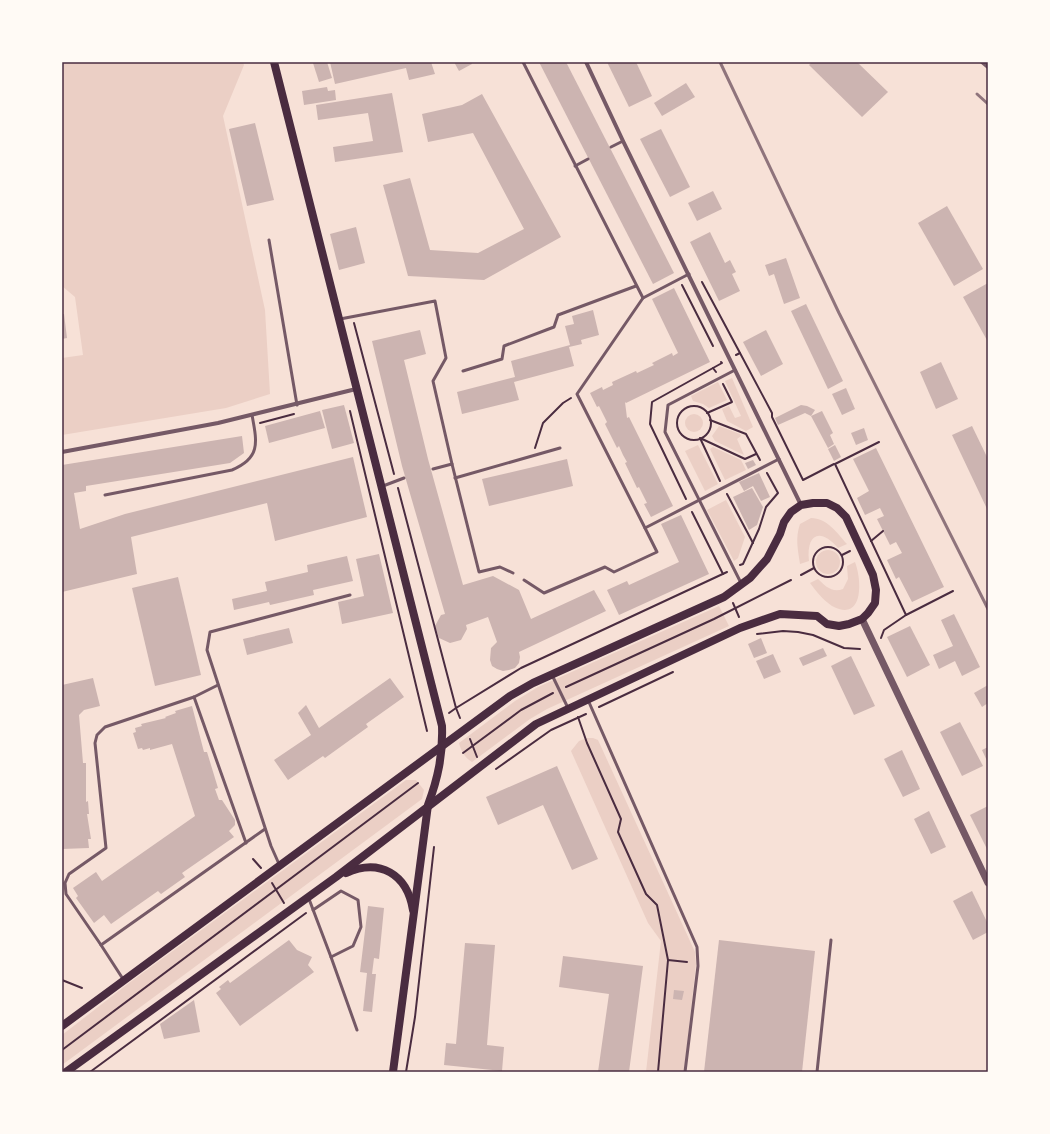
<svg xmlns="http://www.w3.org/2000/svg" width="1050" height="1134" font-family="Manrope,sans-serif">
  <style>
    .green { fill: #ebcfc5 }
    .building { fill: #ccb4b1 }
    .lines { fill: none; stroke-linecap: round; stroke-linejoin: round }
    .path { stroke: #4a2c40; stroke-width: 2 }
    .service { stroke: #755966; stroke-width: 3 }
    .minor { stroke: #755966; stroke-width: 4 }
    .tertiary { stroke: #755966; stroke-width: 7 }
    .secondary { stroke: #4a2c40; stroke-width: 8 }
    .rail { stroke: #8f747c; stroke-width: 3 }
    .neatline { fill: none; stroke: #4a2c40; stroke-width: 1.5 }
  </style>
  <rect width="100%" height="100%" fill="#f7e1d7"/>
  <g class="green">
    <polygon points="62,62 243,62 244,65 223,116 265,310 270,394 226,408 62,435 62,358 83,355 75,297 62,286"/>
    <polygon points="732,378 753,427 746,431 727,421 722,409 729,406 735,418 741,416 725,381"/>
    <polygon points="718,382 727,400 709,408 703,404 693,401 691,396"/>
    <circle cx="694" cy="423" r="9"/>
    <polygon points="719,426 740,434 741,436 737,439 744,455 715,441 712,436"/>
    <polygon points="698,445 718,484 705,491 685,451"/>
    <polygon points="713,447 741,460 746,470 725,480 710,449"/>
    <polygon points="726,500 745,537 738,558 734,561 707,510"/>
    <path d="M811,518C827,518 837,533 847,544L838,548C820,527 806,534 809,561L800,564C798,550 795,538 800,524Z"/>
    <circle cx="828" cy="562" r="12"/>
    <path d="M855,562C862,580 864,623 832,606C823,600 816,591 810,583L818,579C825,586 832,593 843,589L848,579L847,566Z"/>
    <path d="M719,606L729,626L547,709L530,719L472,762C465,758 461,751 459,743L515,701L538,687Z"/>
    <polygon points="587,738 593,738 598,740 695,952 696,964 684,1072 646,1072 661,941 648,923 571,751 579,741"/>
    <polygon points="406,780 416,780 424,790 422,799 62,1065 62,1035 129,983"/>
  </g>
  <g class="building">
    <polygon points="318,62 327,62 332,78 319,82 313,63"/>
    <polygon points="330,62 431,62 435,74 409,80 406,68 335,84"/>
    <polygon points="454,62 471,62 472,64 459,71"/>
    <polygon points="539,62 566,62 674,273 653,284"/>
    <polygon points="607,62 636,62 652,96 629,107"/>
    <polygon points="812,62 857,62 888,92 862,117 809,65"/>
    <polygon points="686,83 695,97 662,116 654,103"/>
    <polygon points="327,87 328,91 335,90 336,100 304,105 302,91"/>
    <polygon points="392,93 403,152 335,162 333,147 373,141 368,113 318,120 316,105"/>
    <polygon points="482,94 561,237 484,280 408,276 383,185 410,178 430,250 478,253 524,229 473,133 428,142 422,114 462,105"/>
    <polygon points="255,123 274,200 247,206 229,129"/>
    <polygon points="661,129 690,187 670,197 640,139"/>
    <polygon points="713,191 722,209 697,221 688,203"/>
    <polygon points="947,206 983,269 954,286 918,223"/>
    <polygon points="356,227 365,263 339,270 330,234"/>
    <polygon points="710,232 725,263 730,260 736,272 732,274 740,291 719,301 690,242"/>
    <polygon points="786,258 800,298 784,304 774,274 769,276 765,265"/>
    <polygon points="988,283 988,342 963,297"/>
    <polygon points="674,288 710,362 626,403 625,402 627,418 629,417 673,506 651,517 644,504 647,503 639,487 637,488 625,463 627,462 623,455 619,446 617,448 605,424 607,422 599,406 597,407 590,393 602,387 603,390 613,385 612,382 636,371 637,373 654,365 652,363 672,353 673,356 678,353 652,299"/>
    <polygon points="806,304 843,381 828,389 791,311"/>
    <polygon points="593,310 599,335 581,340 582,344 569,347 574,366 514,382 519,400 462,414 457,392 515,377 511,361 570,345 565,326 574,324 572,316"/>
    <polygon points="62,314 64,314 67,338 62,339"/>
    <polygon points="420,330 426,354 404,360 428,459 463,585 493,576 519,590 531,619 594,590 606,611 519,652 520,657 519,663 515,668 509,670 503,671 497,669 492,666 490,660 491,648 497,642 488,617 466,625 467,629 461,640 450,643 439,638 435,626 441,615 445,614 402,466 372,341"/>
    <polygon points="766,330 783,364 761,376 743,342"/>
    <polygon points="941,362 958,399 936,409 920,372"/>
    <polygon points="846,388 855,409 842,415 832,394"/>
    <polygon points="344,405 354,443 332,449 322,410"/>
    <polygon points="801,405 807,406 815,410 811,416 805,413 778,425 775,418"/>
    <polygon points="320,411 325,428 269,443 265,426"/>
    <polygon points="822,411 833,433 830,435 834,444 828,448 811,416"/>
    <polygon points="972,426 988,459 988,511 952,435"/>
    <polygon points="864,428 868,440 856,445 851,433"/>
    <polygon points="242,436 244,453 230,463 86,486 86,491 74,493 80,529 125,514 353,457 367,517 275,541 267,503 131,537 137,574 62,592 62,465"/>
    <polygon points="835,445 841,457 834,461 828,449"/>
    <polygon points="876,448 944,587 912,602 899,577 896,579 887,560 902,553 896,542 890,545 877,519 884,516 880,508 865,515 857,498 869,491 853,459"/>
    <polygon points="567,459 573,486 489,506 482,479"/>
    <polygon points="753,460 756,465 748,469 745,463"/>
    <polygon points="759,473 770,497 761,501 753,486 744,491 739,482"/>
    <polygon points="752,488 763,507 757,525 749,530 733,497"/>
    <polygon points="681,515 709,574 619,615 607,590 627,581 629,585 679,562 661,524"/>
    <polygon points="379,554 393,613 342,624 338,602 364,596 356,559"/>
    <polygon points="347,556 353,581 313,590 314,595 270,605 269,602 234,610 232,599 267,591 265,582 308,572 307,565"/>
    <polygon points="178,577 201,675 155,686 132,588"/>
    <polygon points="954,614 980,667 962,676 955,661 939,669 933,655 953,646 941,620"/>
    <polygon points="910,626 930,665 907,677 887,637"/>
    <polygon points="289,628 293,643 247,655 243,639"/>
    <polygon points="761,638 767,653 754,658 748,644"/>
    <polygon points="823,648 827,656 803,666 799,658"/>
    <polygon points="773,654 781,672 764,679 756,661"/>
    <polygon points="851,656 875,706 854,715 831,666"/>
    <polygon points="93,678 100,706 84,710 79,715 83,763 86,763 86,802 88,801 89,814 87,814 91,839 88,839 89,848 62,849 62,685"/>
    <polygon points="390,678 404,697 366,724 368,727 325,758 323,756 288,780 274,760 311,735 298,713 306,705 319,728"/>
    <polygon points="988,685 988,703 982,707 974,693"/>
    <polygon points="192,706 204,752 207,752 218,788 215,789 219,800 222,800 235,820 235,825 229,831 234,837 182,873 185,877 161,894 158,891 111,924 104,915 94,923 76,898 78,896 73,888 96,872 102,881 195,816 172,744 150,750 150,748 143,750 142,748 138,749 133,733 136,732 135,728 142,726 141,724 166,718 165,717 176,713 175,711"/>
    <polygon points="960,722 983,766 962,776 940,732"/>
    <polygon points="988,747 988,763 982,750"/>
    <polygon points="902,750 920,789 903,797 884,759"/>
    <polygon points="557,766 598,859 572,870 543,805 498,825 486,797"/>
    <polygon points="988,806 988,851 970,815"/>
    <polygon points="929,811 946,847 931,854 914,819"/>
    <polygon points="972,891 988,924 988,932 973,940 953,901"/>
    <polygon points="368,906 384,908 379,959 374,958 372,974 376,974 372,1012 363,1011 367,973 360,972"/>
    <polygon points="289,940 297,950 312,957 308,965 314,972 240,1026 216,993 221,989 219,987 228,980 230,983"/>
    <polygon points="719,940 815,951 802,1072 704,1072"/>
    <polygon points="465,943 495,945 487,1045 504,1047 502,1071 444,1065 446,1043 456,1044"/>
    <polygon points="563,956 643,966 629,1072 598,1072 609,994 559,987"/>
    <polygon points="674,990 684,991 682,1000 673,999"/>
    <polygon points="194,1000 200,1032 164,1039 160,1024"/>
  </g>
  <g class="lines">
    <g class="path">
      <polyline points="702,282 740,353 736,355"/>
      <polyline points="682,285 713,346"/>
      <polyline points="354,323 394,474"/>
      <polyline points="740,353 772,413 772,417 803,480 834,464"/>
      <polyline points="716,372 713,368 722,363 721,362"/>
      <circle cx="694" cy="423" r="17"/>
      <polyline points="350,411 427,731"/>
      <polyline points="707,413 732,402 723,384"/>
      <polyline points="710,420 746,434 760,460"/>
      <polyline points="260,423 294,414"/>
      <polyline points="879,442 835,464 906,615 953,591"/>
      <polyline points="535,448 543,423 563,403 571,398"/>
      <polyline points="720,481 700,438 745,459 756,454"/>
      <polyline points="398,488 456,708 521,668 727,572"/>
      <polyline points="727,494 753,543"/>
      <polyline points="686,499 650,424 652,402 713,368"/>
      <polyline points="692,512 723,574"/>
      <polyline points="871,541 883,531"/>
      <circle cx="828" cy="562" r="15"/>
      <polyline points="842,555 850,551"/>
      <polyline points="740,565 743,564 759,529 766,507 778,493 767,473"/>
      <polyline points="801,575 814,568"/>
      <polyline points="733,603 739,617"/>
      <polyline points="757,634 783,631 798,632 813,635 844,648 860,649"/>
      <polyline points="881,638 884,630 906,615"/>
      <polyline points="566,687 714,619 791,580"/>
      <polyline points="599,707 673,672"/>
      <polyline points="449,713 456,708 460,718"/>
      <polyline points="578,717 587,743 621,819 618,832 646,894 657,905 668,960"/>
      <polyline points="470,739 477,757"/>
      <polyline points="463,753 521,710 553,693"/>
      <polyline points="496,769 551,730 586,714"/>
      <polyline points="253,859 261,868"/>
      <polyline points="272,883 284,903"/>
      <polyline points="62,980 82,988"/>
      <polyline points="62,1050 418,783"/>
      <polyline points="90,1072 306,913"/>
      <polyline points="406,1072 415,1017 434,847"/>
      <polyline points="658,1072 668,960 687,962"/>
    </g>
    <g class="service">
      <polyline points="523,62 643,298 689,274"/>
      <polyline points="611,147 623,141"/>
      <polyline points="575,166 588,159"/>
      <polyline points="269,240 297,405"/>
      <polyline points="643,298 577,394 645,528 779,459"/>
      <polyline points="340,319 435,301 446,358 433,381 452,464"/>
      <polyline points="735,370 668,405 665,432 741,583"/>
      <polyline points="463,371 502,359 504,346 554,327 558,315 636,286"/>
      <polyline points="433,469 452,464 479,572 500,567 513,573"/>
      <polyline points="455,478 560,448"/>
      <polyline points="383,486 404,478"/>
      <path d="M105,495L232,470C261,458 257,442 252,415"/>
      <polyline points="524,580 544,593 605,567 614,572 657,552 645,528"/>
      <polyline points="552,675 568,708"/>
      <polyline points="194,697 246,843"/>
      <polyline points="588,700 697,947 698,966 685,1072"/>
      <polyline points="279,864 271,846 207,650 210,632 350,595"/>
      <polyline points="309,899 331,957 357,1030"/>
      <polyline points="313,910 341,891 358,900 361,927 353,946 331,957"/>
      <polyline points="101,945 66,894 65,883 69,874 106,848 95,743 97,735 105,727 194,697 218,685"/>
      <polyline points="123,979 101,945 265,829"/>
      <polyline points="817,1072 831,940"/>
    </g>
    <g class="minor">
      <polyline points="586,62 623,141 801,505"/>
      <polyline points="982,62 988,67"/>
      <polyline points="62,452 218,423 356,389"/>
    </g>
    <polyline class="tertiary" points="862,619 988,883"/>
    <g class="secondary">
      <path d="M274,62L442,726C443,755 438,778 428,805L393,1072"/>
      <path d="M346,873C380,858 407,874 413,910"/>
      <polyline points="62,1026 510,696 533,683 724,597 750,578 767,559 780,534 784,522 791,512 801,505 813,503 827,503 837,508 846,517 873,575 876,590 875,603 868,613 862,619 849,624 839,626 827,624 817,616 780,614 740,628 536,724 336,877 66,1072"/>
    </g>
    <g class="rail">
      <polyline points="720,62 839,313 988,609"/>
      <polyline points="977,94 988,104"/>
    </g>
  </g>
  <rect width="1050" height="1134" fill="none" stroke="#fffaf5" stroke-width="126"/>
  <rect x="63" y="63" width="924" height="1008" class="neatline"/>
</svg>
